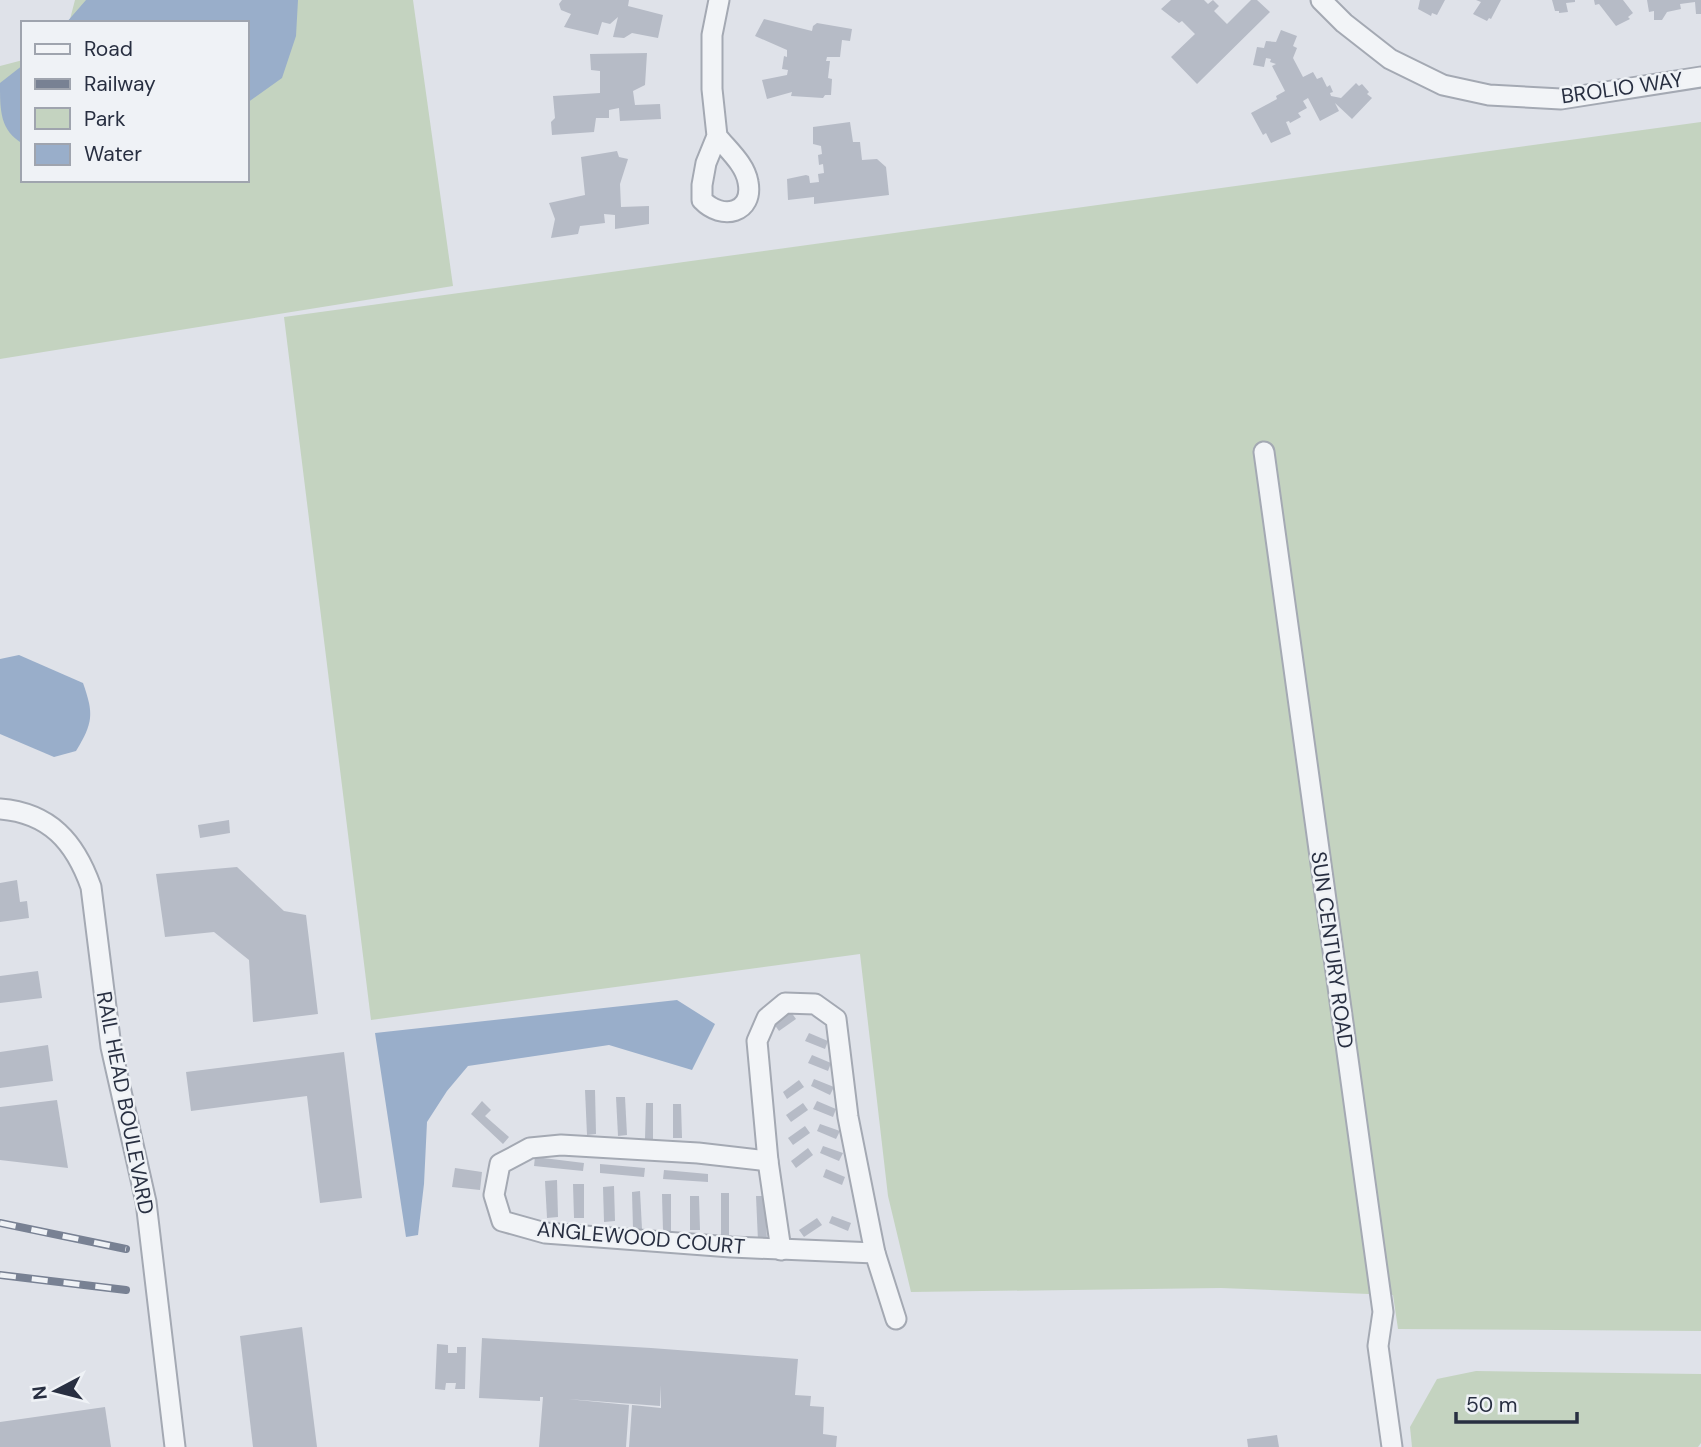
<svg xmlns="http://www.w3.org/2000/svg" width="1701" height="1447" font-family="'DM Sans',sans-serif">
  <style>
    .green { fill: #c4d3c0 }
    .water { fill: #99aeca }
    .building { fill: #b6bbc6 }
    .lines { fill: none; stroke-linecap: round; stroke-linejoin: round }
    .minor-casing { stroke: #a4a9b3; stroke-width: 23 }
    .minor { stroke: #f2f4f7; stroke-width: 19 }
    .rail-casing { stroke: #788193; stroke-width: 8 }
    .rail { stroke: #eff2f6; stroke-width: 5; stroke-dasharray: 16; stroke-linecap: butt }
    .labels { text-anchor: middle; stroke-width: 5; stroke-linejoin: round; paint-order: stroke }
    .street-label { font-size: 21px; fill: #282f41; stroke: #eff2f6 }
  </style>
  <rect width="100%" height="100%" fill="#dfe2e9"/>
  <g class="green">
    <polygon points="75,0 413,0 453,286 0,359 0,66 23,60 23,180 247,180 247,23 69,23"/>
    <polygon points="1701,122 1701,1331 1398,1329 1393,1295 1221,1288 911,1292 888,1196 860,954 371,1020 284,317"/>
    <polygon points="1476,1371 1701,1374 1701,1443 1698,1447 1412,1447 1410,1427 1437,1379"/>
  </g>
  <g class="water">
    <polygon points="86,0 298,0 296,36 282,78 247,103 247,23 66,23"/>
    <path d="M23,65V144C0,130 0,112 0,83Z"/>
    <path d="M19,655L83,683C94,714 93,723 76,751L54,757L0,734V659Z"/>
    <polygon points="677,1000 715,1024 692,1070 609,1045 468,1066 447,1091 427,1122 424,1184 418,1235 406,1237 375,1033"/>
  </g>
  <g class="building">
    <polygon points="562,0 629,0 628,6 663,15 658,38 632,33 624,38 613,37 618,17 610,24 602,22 598,35 564,27 571,14 561,10 559,4"/>
    <polygon points="1171,0 1204,0 1208,4 1213,0 1219,6 1214,11 1227,24 1251,0 1257,0 1270,12 1197,84 1171,57 1195,34 1182,21 1179,23 1161,9"/>
    <polygon points="1420,0 1445,0 1437,15 1432,13 1431,16 1418,9"/>
    <polygon points="1476,0 1501,0 1491,19 1489,18 1487,21 1473,14 1481,2"/>
    <polygon points="1552,0 1575,0 1575,2 1566,3 1568,12 1559,13 1559,11 1555,11"/>
    <polygon points="1594,0 1623,0 1633,13 1628,17 1630,19 1616,26 1599,4 1595,5"/>
    <polygon points="1647,0 1701,0 1701,14 1696,14 1695,2 1680,4 1681,9 1667,12 1662,20 1654,20 1654,11 1649,12"/>
    <polygon points="764,19 812,31 813,26 817,23 852,29 850,41 842,40 840,57 827,57 826,61 830,61 828,78 832,79 831,95 825,95 823,98 791,96 792,92 767,99 762,80 787,75 788,70 782,69 784,56 787,57 787,50 755,36"/>
    <polygon points="1281,30 1297,36 1293,46 1297,48 1293,58 1303,77 1313,72 1317,79 1322,77 1327,87 1330,85 1333,92 1330,93 1331,96 1341,98 1356,83 1359,86 1362,84 1369,92 1367,94 1372,98 1352,119 1335,103 1339,111 1320,121 1308,98 1303,101 1307,108 1298,113 1301,117 1290,123 1289,121 1286,122 1291,134 1271,143 1266,133 1263,135 1251,113 1277,99 1276,96 1285,91 1272,66 1276,64 1270,62 1271,59 1266,58 1264,67 1253,65 1257,47 1264,48 1266,41 1276,42"/>
    <polygon points="647,53 645,85 633,91 635,105 660,104 661,119 620,121 619,108 609,110 609,118 596,118 594,132 552,135 551,122 555,118 553,96 600,93 600,71 591,70 590,54"/>
    <polygon points="850,122 853,142 860,142 862,160 877,159 886,167 889,195 814,204 814,197 788,200 787,179 806,175 809,176 810,183 819,182 818,174 824,173 823,164 819,165 818,155 822,154 821,146 813,144 813,127"/>
    <polygon points="617,151 619,157 628,159 620,184 621,207 649,206 649,224 615,229 615,215 604,214 605,223 580,226 578,234 551,238 555,219 549,203 585,195 581,157"/>
    <polygon points="229,820 230,833 200,838 198,825"/>
    <polygon points="237,867 284,911 306,915 318,1014 253,1022 249,960 214,932 165,937 156,874"/>
    <polygon points="17,880 20,902 27,901 29,918 0,922 0,883"/>
    <polygon points="38,971 42,998 0,1003 0,976"/>
    <polygon points="791,1012 796,1019 779,1031 774,1024"/>
    <polygon points="809,1033 828,1041 825,1049 805,1041"/>
    <polygon points="48,1045 53,1081 0,1088 0,1052"/>
    <polygon points="344,1052 362,1198 320,1203 307,1096 191,1111 186,1072"/>
    <polygon points="812,1055 831,1063 828,1071 808,1063"/>
    <polygon points="814,1079 834,1087 830,1095 811,1086"/>
    <polygon points="799,1080 804,1087 787,1099 783,1092"/>
    <polygon points="585,1090 595,1090 596,1134 587,1135"/>
    <polygon points="616,1097 625,1097 627,1135 618,1136"/>
    <polygon points="57,1100 68,1168 0,1160 0,1107"/>
    <polygon points="482,1101 491,1110 485,1116 509,1137 503,1144 471,1114"/>
    <polygon points="817,1101 836,1109 833,1117 813,1109"/>
    <polygon points="646,1103 653,1103 653,1139 645,1139"/>
    <polygon points="803,1103 808,1110 791,1122 786,1115"/>
    <polygon points="673,1104 681,1104 682,1138 673,1138"/>
    <polygon points="820,1124 840,1131 836,1139 817,1131"/>
    <polygon points="805,1126 810,1133 793,1145 788,1138"/>
    <polygon points="823,1146 843,1153 839,1161 820,1153"/>
    <polygon points="808,1148 813,1155 796,1168 791,1161"/>
    <polygon points="535,1157 584,1163 583,1171 534,1166"/>
    <polygon points="600,1164 645,1168 644,1177 600,1173"/>
    <polygon points="455,1168 482,1172 480,1190 452,1187"/>
    <polygon points="826,1169 845,1177 842,1185 823,1177"/>
    <polygon points="664,1170 708,1174 708,1182 663,1179"/>
    <polygon points="557,1180 558,1217 547,1218 545,1181"/>
    <polygon points="573,1184 584,1184 584,1218 574,1218"/>
    <polygon points="614,1186 615,1221 604,1222 603,1187"/>
    <polygon points="640,1191 642,1229 633,1229 632,1192"/>
    <rect x="721" y="1193" width="8" height="44"/>
    <polygon points="662,1194 671,1194 671,1231 663,1231"/>
    <polygon points="690,1196 699,1196 700,1230 690,1230"/>
    <polygon points="756,1196 765,1196 767,1241 758,1241"/>
    <polygon points="832,1216 851,1223 848,1231 829,1223"/>
    <polygon points="817,1218 822,1225 804,1237 799,1230"/>
    <polygon points="302,1327 317,1447 253,1447 240,1336"/>
    <polygon points="482,1338 651,1348 798,1359 795,1395 811,1396 810,1406 824,1407 823,1434 837,1436 836,1447 629,1447 632,1405 661,1408 661,1385 660,1406 567,1399 629,1405 626,1447 539,1447 543,1397 540,1397 540,1401 479,1398"/>
    <polygon points="437,1344 448,1345 448,1353 457,1353 457,1347 466,1347 465,1389 455,1389 456,1383 446,1383 445,1390 435,1389"/>
    <polygon points="105,1407 111,1447 0,1447 0,1422"/>
    <polygon points="1277,1435 1279,1447 1248,1447 1247,1439"/>
  </g>
  <g class="lines">
    <g class="minor-casing">
      <g id="minor">
        <polyline points="1321,0 1344,23 1390,59 1443,85 1489,95 1561,99 1701,77"/>
        <path d="M717,136C728,150 745,164 748,182C754,213 722,221 702,200V185L706,163L717,136L712,89V35L719,0"/>
        <polyline points="1264,452 1383,1312 1378,1346 1392,1447"/>
        <path d="M0,809C50,813 75,842 91,887L111,1047L146,1202L175,1447"/>
        <polyline points="768,1161 698,1153 561,1145 530,1148 500,1164 494,1195 502,1221 545,1233 731,1247 875,1253 896,1319"/>
        <polyline points="781,1250 768,1161 757,1041 767,1018 785,1003 815,1004 836,1019 848,1117 875,1253"/>
      </g>
    </g>
    <use href="#minor" class="minor"/>
    <g class="rail-casing">
      <g id="rail">
        <polyline points="0,1223 126,1249"/>
        <polyline points="0,1275 126,1290"/>
      </g>
    </g>
    <use href="#rail" class="rail"/>
  </g>
  <g class="labels">
    <g class="street-label">
      <text transform="translate(1622 88) rotate(-8)" y="7">BROLIO WAY</text>
      <text transform="translate(1332 950) rotate(82)" y="7">SUN CENTURY ROAD</text>
      <text transform="translate(125 1103) rotate(79)" y="7">RAIL HEAD BOULEVARD</text>
      <text transform="translate(641 1238) rotate(5)" y="7">ANGLEWOOD COURT</text>
    </g>
  </g>
  <rect x="21" y="21" width="228" height="161" fill="#eff2f6" stroke="#9fa4ae" stroke-width="2"/>
  <rect x="35" y="44" width="35" height="10" fill="#f2f4f7" stroke="#9fa4ae" stroke-width="2"/>
  <text x="84" y="56" font-size="21" fill="#282f41">Road</text>
  <rect x="35" y="79" width="35" height="10" fill="#788193" stroke="#9fa4ae" stroke-width="2"/>
  <text x="84" y="91" font-size="21" fill="#282f41">Railway</text>
  <rect x="35" y="108" width="35" height="21" fill="#c4d3c0" stroke="#9fa4ae" stroke-width="2"/>
  <text x="84" y="126" font-size="21" fill="#282f41">Park</text>
  <rect x="35" y="144" width="35" height="21" fill="#99aeca" stroke="#9fa4ae" stroke-width="2"/>
  <text x="84" y="161" font-size="21" fill="#282f41">Water</text>
  <g transform="translate(56 1391) rotate(263)" stroke="#eff2f6" stroke-width="5" paint-order="stroke">
  <path d="M0-5L12 26L0 18L-12 26Z" fill="#282f41"/>
  <text y="-10" font-size="19" font-weight="bold" text-anchor="middle" fill="#282f41">N</text>
  </g>
  <path d="M1456 1412v10h121v-10" fill="none" stroke="#282f41" stroke-width="3.5"/>
  <text x="1466" y="1412" font-size="21" fill="#282f41" stroke="#eff2f6" stroke-width="5" paint-order="stroke">50 m</text>
</svg>
